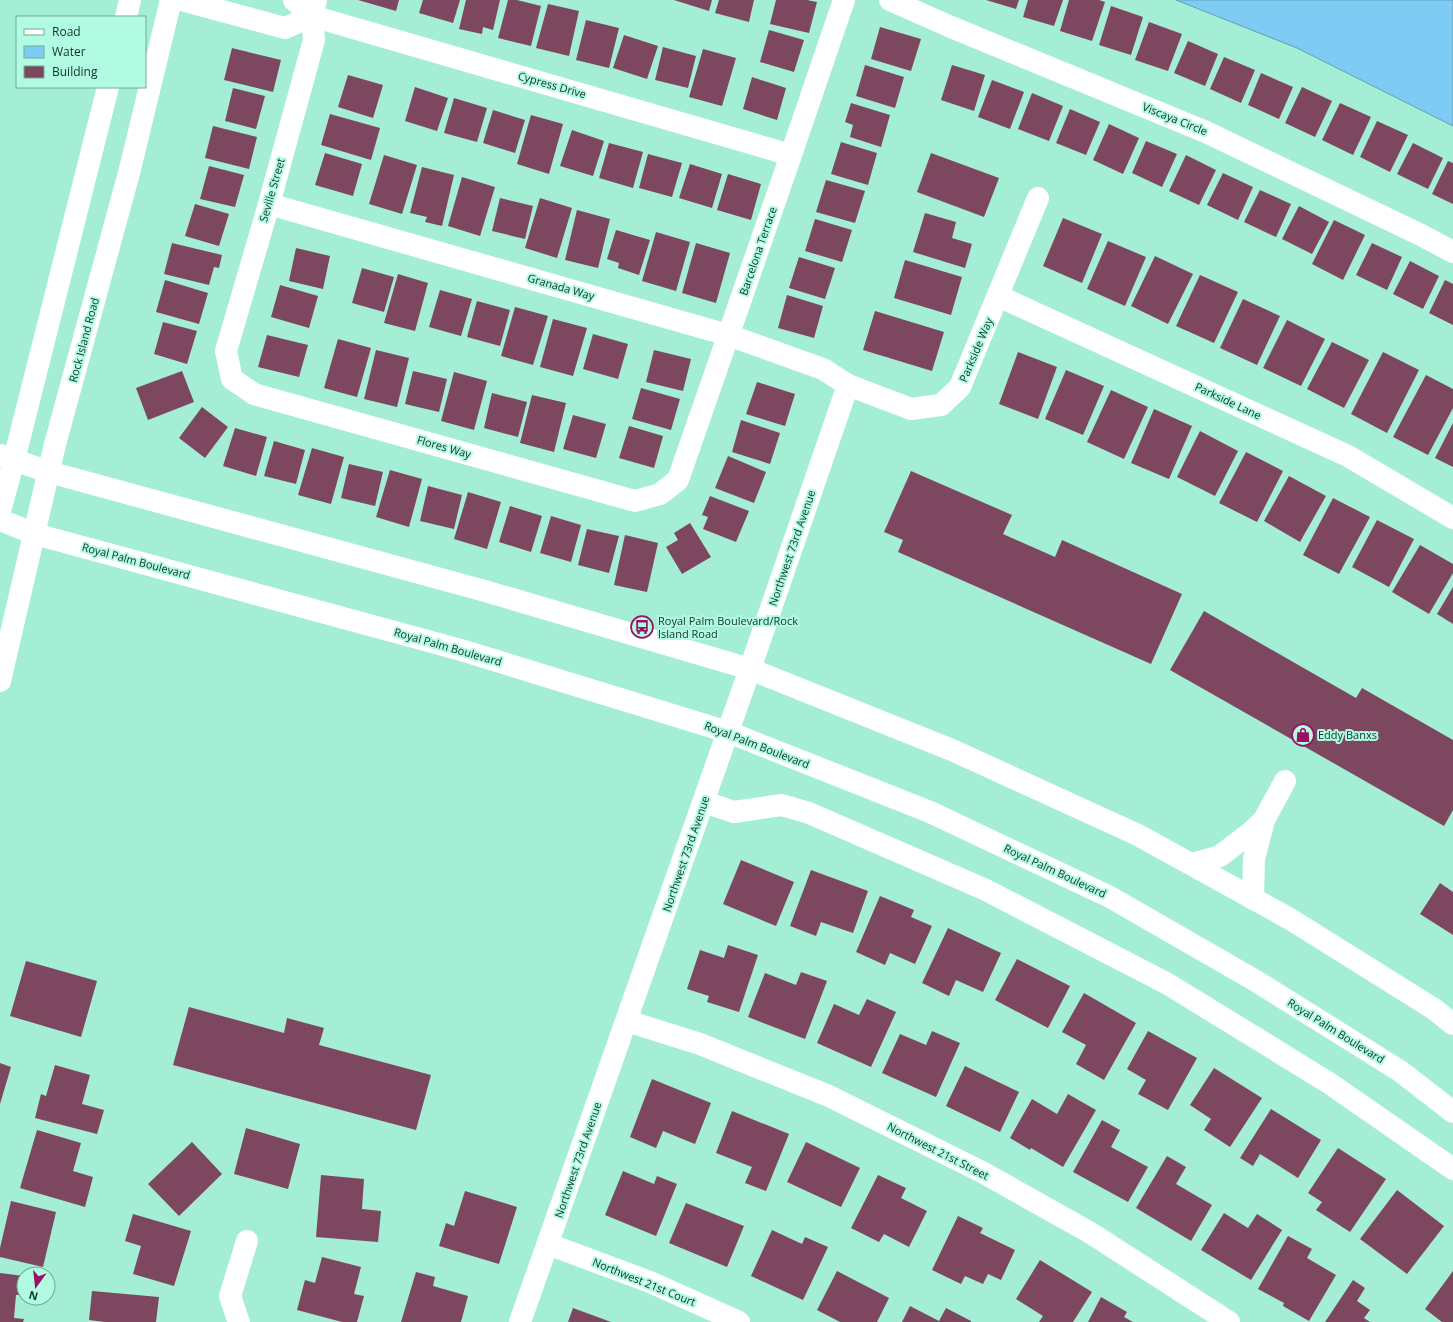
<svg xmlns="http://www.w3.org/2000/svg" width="1453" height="1322" font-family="'Open Sans',sans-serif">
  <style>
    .water { fill: #7eccf4; stroke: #5e9eb7 }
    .building { fill: #7d475f }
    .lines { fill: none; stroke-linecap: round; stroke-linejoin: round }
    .minor { stroke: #fff; stroke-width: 22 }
    .major { stroke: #fff; stroke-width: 22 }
    .labels { text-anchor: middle; stroke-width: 4; stroke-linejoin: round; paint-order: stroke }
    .street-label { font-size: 11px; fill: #133128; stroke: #b2fbe3 }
    .poi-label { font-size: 11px; fill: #133128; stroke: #b2fbe3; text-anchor: start }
  </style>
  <rect width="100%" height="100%" fill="#a5eed6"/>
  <polygon class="water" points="1176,0 1453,0 1453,126 1297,48"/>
  <g class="building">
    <polygon points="358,0 399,0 396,11"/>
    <polygon points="423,0 460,0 453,23 419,13"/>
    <polygon points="466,0 500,0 493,30 483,27 482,34 459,29"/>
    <polygon points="508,0 517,0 541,6 531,46 498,38"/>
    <polygon points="674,0 712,0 709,11"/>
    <polygon points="719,0 754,0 749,22 715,13"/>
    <polygon points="776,0 807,0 817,2 809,33 770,24"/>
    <polygon points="986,0 1019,0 1016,9"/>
    <polygon points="1028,0 1063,0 1054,26 1023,17"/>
    <polygon points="1069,0 1099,0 1105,2 1092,41 1060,31"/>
    <polygon points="548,4 579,11 569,56 536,48"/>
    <polygon points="1111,6 1143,17 1131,55 1099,45"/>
    <polygon points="586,20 619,28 609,68 576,60"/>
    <polygon points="1149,22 1182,34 1168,71 1135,60"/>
    <polygon points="880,27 921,39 911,71 871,59"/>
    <polygon points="769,30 804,40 794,72 760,62"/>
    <polygon points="624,35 658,46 647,79 613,68"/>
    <polygon points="1188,41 1218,54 1205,86 1174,73"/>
    <polygon points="663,47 696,56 688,88 655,80"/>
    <polygon points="232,48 281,60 273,92 224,80"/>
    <polygon points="703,49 736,58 722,106 689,97"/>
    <polygon points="1224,57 1255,70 1241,103 1210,89"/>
    <polygon points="865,65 904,77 895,108 856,96"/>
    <polygon points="952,65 985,75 974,111 941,100"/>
    <polygon points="1261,73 1293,87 1279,119 1248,105"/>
    <polygon points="348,75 383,85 373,118 338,107"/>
    <polygon points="752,77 786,88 777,120 743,109"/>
    <polygon points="992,80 1024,92 1010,129 978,117"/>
    <polygon points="415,87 448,98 437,131 405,121"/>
    <polygon points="1302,87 1332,101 1315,137 1285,123"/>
    <polygon points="233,88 265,96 256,129 225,121"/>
    <polygon points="1032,93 1063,106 1049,141 1018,129"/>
    <polygon points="454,98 487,108 477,142 444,133"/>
    <polygon points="851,103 890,115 881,147 850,137 853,125 845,122"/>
    <polygon points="1340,103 1371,117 1353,155 1322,140"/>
    <polygon points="1070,109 1100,122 1086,155 1056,143"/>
    <polygon points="493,110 525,120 515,153 483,143"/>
    <polygon points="330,114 380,128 371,160 321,145"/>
    <polygon points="531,115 563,124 549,174 517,164"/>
    <polygon points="1377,121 1408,135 1390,172 1360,157"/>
    <polygon points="1109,124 1139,138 1123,174 1093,160"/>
    <polygon points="213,126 257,137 249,169 205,158"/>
    <polygon points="572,130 604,141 593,176 560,166"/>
    <polygon points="1146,141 1177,154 1162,187 1132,173"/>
    <polygon points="841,142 877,153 868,185 831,174"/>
    <polygon points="609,143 643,152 633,188 599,178"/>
    <polygon points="1413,143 1443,158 1428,189 1397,174"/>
    <polygon points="325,153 362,164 353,196 315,185"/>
    <polygon points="931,153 999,178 984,217 917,192"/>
    <polygon points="648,154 682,163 672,197 639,188"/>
    <polygon points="384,155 417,165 402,214 369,204"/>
    <polygon points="1186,155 1216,170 1199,205 1169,191"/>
    <polygon points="1448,161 1453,163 1453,204 1432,194"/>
    <polygon points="690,164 722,174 712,208 679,198"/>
    <polygon points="209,166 244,175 235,207 200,199"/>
    <polygon points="422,167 454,175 442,226 425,222 427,217 410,213"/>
    <polygon points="1223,173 1253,187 1238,220 1207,205"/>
    <polygon points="728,174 761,184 751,220 717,210"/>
    <polygon points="462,177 495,187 480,236 448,226"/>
    <polygon points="826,180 865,191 855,223 816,212"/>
    <polygon points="1260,190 1291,204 1276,237 1244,222"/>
    <polygon points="500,198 533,206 525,239 492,231"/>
    <polygon points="540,198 572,208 557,258 525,248"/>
    <polygon points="195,204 229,214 219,246 185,236"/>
    <polygon points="1299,206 1329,222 1312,254 1282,239"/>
    <polygon points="577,210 610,219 598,268 565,260"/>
    <polygon points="925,213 956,222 952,238 972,244 965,268 913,252"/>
    <polygon points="1063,218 1102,234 1082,283 1043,266"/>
    <polygon points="815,219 852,230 842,262 805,251"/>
    <polygon points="1334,220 1365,235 1343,280 1312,264"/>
    <polygon points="616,230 650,240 639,275 618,268 619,263 607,259"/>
    <polygon points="656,232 690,242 676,291 642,281"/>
    <polygon points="1108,241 1146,257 1125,306 1087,289"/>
    <polygon points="172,243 222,255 219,268 214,267 209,285 164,274"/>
    <polygon points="696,243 730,253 716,303 682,293"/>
    <polygon points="1372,243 1402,257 1387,290 1356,275"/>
    <polygon points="296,248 330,256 323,289 289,281"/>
    <polygon points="1155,256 1193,274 1168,324 1131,306"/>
    <polygon points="799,257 835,268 825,299 789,288"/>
    <polygon points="905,260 962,277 951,315 894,298"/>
    <polygon points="1410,261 1439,276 1423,309 1393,294"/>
    <polygon points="362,268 394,277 384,312 352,303"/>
    <polygon points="398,274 428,283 415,331 384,323"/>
    <polygon points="1200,275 1238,292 1214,343 1176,326"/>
    <polygon points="165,280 208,293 199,324 156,312"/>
    <polygon points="1445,280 1453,284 1453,325 1429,313"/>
    <polygon points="280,285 318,296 309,328 271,317"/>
    <polygon points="440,290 472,299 461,336 429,327"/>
    <polygon points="787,295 823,306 814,338 778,328"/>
    <polygon points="1243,299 1280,316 1257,365 1220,348"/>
    <polygon points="477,301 510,310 500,346 467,337"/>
    <polygon points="515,307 548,316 533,365 501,356"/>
    <polygon points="875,311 944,332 932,371 863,350"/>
    <polygon points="553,319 587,328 573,376 540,367"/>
    <polygon points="1287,320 1325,339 1301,386 1263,368"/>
    <polygon points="163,322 197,331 187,364 154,354"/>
    <polygon points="593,334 628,344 618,379 583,369"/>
    <polygon points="267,335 308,345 299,377 258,367"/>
    <polygon points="338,339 371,348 357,397 324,388"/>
    <polygon points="1332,342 1369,360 1344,408 1307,389"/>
    <polygon points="376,350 409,358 397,407 364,399"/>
    <polygon points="654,350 691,359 683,391 646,382"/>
    <polygon points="1018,352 1057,367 1038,419 999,404"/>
    <polygon points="1383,352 1419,370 1387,433 1351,414"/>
    <polygon points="1066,370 1104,386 1083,435 1045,419"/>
    <polygon points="182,371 194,402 148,420 136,388"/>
    <polygon points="413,371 447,379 439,412 405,404"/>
    <polygon points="454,372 487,381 474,430 441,421"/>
    <polygon points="1426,375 1453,389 1453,408 1428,455 1393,437"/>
    <polygon points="757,382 795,394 785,426 746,414"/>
    <polygon points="641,388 680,399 671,430 632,419"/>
    <polygon points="1111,390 1148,407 1124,459 1087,442"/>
    <polygon points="492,393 527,402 518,437 484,428"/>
    <polygon points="532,395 566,403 554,452 520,443"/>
    <polygon points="202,407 228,427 205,458 179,438"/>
    <polygon points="1154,409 1192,426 1169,479 1131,463"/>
    <polygon points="573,415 606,424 596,458 563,449"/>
    <polygon points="741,420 780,433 770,464 732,452"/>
    <polygon points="1453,423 1453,467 1435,458"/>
    <polygon points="629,426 663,436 654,468 619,458"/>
    <polygon points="235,428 267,437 256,476 223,466"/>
    <polygon points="1200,431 1238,451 1215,496 1177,477"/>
    <polygon points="274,441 305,450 296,484 264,476"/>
    <polygon points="312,448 344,457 331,504 298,495"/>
    <polygon points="1246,452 1283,471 1257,522 1219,503"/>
    <polygon points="728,456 766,472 754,503 715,488"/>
    <polygon points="349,464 383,472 375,506 341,498"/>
    <polygon points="390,470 422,479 409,527 376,517"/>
    <polygon points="911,471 1012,515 1003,534 1055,557 1062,540 1182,594 1151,664 898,552 903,540 884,532"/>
    <polygon points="1289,476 1326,496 1300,542 1264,521"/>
    <polygon points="428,486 462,495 454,529 420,521"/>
    <polygon points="468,492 501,502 487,549 454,539"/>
    <polygon points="710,496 749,511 736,542 703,529 708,517 702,515"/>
    <polygon points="1333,498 1370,517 1339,574 1303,555"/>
    <polygon points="510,506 542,516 531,552 499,542"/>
    <polygon points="551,516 581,525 571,562 540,553"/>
    <polygon points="1377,520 1414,539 1389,587 1352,567"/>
    <polygon points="690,523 711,557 682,574 666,547 678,540 674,533"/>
    <polygon points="587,529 619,536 609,573 578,565"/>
    <polygon points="625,535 658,543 647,592 614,585"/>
    <polygon points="1420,545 1453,564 1453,573 1429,614 1392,592"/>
    <polygon points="1453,587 1453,624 1437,614"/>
    <polygon points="1204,611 1356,698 1362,688 1453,740 1453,810 1444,826 1170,670"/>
    <polygon points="741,860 794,882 776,926 723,904"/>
    <polygon points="811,870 868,891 853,933 821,922 816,936 790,926"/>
    <polygon points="1440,883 1453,892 1453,935 1420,914"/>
    <polygon points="880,896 914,910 911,917 932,926 915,964 890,953 885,965 856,952"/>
    <polygon points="948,928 1001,953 983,992 956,980 949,996 922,983"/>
    <polygon points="728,945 758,955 739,1012 707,1002 709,996 687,989 700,950 724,958"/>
    <polygon points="1017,959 1070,986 1048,1028 995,1000"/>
    <polygon points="26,961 97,981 81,1037 10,1016"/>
    <polygon points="801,972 827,981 805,1039 748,1017 765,973 796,985"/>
    <polygon points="1084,993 1136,1023 1104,1080 1076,1064 1086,1045 1062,1032"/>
    <polygon points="867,999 896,1012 871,1067 817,1043 834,1004 859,1015"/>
    <polygon points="189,1007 284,1033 287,1018 324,1028 319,1045 431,1075 416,1130 173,1065"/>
    <polygon points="932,1031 960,1043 936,1097 882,1073 900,1034 926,1045"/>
    <polygon points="1148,1031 1197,1058 1168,1110 1138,1094 1146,1080 1127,1069"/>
    <polygon points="0,1063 11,1067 0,1104"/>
    <polygon points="55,1065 90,1075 82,1104 104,1110 97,1134 35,1118 41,1094 46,1096"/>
    <polygon points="965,1066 1019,1092 1000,1132 946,1106"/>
    <polygon points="1214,1068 1262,1098 1230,1147 1204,1130 1211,1119 1190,1105"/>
    <polygon points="652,1079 711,1103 695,1144 663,1131 656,1148 630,1137"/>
    <polygon points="1068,1094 1096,1110 1063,1167 1031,1148 1030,1150 1010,1138 1032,1099 1057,1114"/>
    <polygon points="1271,1109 1321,1140 1298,1178 1260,1154 1253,1166 1240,1158"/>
    <polygon points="732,1111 789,1134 766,1191 745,1183 752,1167 716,1153"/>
    <polygon points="1102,1120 1120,1130 1111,1147 1148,1167 1128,1202 1073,1172"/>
    <polygon points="246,1128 300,1144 288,1189 234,1174"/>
    <polygon points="37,1130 81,1143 73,1171 93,1177 85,1207 20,1188"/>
    <polygon points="192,1142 222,1174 179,1216 148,1184"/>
    <polygon points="806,1142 860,1168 841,1207 787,1182"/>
    <polygon points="1338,1148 1386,1179 1350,1232 1316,1210 1322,1202 1308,1193"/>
    <polygon points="1167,1156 1186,1167 1176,1184 1212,1205 1191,1241 1136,1208"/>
    <polygon points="623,1171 654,1184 657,1176 677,1184 656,1236 605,1215"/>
    <polygon points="321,1175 364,1179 362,1209 381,1211 378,1242 316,1237"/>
    <polygon points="878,1175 906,1188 901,1198 927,1211 909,1247 884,1234 879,1242 851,1228"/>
    <polygon points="1397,1190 1444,1226 1407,1274 1360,1239"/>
    <polygon points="465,1191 517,1207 499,1264 439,1246 446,1223 454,1226"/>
    <polygon points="11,1201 56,1212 43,1267 0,1257 0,1248"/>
    <polygon points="686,1203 744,1226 727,1267 669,1243"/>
    <polygon points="1224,1213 1248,1228 1257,1214 1282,1230 1251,1280 1201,1250"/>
    <polygon points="133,1214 191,1231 174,1286 133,1274 141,1246 125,1241"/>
    <polygon points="958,1216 983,1228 980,1233 1015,1250 1001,1280 988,1274 983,1284 965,1276 961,1284 932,1270"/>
    <polygon points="772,1230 802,1244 805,1237 828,1247 803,1300 751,1276"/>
    <polygon points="1288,1236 1312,1249 1307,1258 1336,1275 1309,1321 1283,1306 1284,1303 1258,1289"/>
    <polygon points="322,1257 361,1267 354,1294 364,1296 357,1322 342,1322 297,1310 305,1280 315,1283"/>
    <polygon points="1040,1260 1092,1292 1073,1322 1039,1322 1043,1316 1016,1299"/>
    <polygon points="837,1271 889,1298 877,1322 840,1322 817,1310"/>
    <polygon points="1453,1271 1453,1322 1442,1322 1425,1309"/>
    <polygon points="416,1272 435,1277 433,1286 468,1296 461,1322 401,1322"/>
    <polygon points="0,1273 24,1276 22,1295 16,1295 14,1318 24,1319 23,1322 0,1322"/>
    <polygon points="1353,1280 1365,1288 1357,1301 1370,1310 1364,1318 1370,1322 1325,1322"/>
    <polygon points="92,1291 159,1297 156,1322 105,1322 89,1320"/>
    <polygon points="1101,1297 1127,1312 1124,1317 1133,1322 1088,1322"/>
    <polygon points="910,1306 939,1321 946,1308 971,1321 971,1322 902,1322"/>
    <polygon points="573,1308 611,1322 568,1322"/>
  </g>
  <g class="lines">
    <g class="minor">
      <polyline points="181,0 285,28 312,16"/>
      <polyline points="294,0 312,16 791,155"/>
      <polyline points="316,0 312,16 314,40 269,204 226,351 232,379 254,394 635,501 660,494 678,480 791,155 844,0"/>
      <polyline points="890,0 951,27 1206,132 1421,235 1453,252"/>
      <polyline points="269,204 728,335 823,369 848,385 911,409 941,405 960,387 1038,198"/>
      <polyline points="998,296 1348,456 1453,518"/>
      <polyline points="704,802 734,812 782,805 809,813 986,890 1168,984 1329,1083 1453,1169"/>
      <polyline points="1192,864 1220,856 1250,833 1264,820"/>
      <polyline points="1253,899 1254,859 1264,820 1285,781"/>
      <polyline points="627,1021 700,1044 829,1096 982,1172 1089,1232 1229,1322"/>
      <polyline points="548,1244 650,1282 739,1322"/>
      <polyline points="239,1322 238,1320 230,1296 247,1241"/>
      <polyline points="520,1322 750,669 848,385"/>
    </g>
    <g class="major">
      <polyline points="126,17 130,0"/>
      <polyline points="0,455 49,472 485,591 750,669 952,750 1138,835 1290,919 1434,1009 1453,1024"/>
      <polyline points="0,511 14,460 108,87"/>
      <polyline points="0,520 35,534 461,650 728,732 930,812 1110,897 1256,981 1400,1071 1453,1112"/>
      <polyline points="0,681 54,448 129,173 171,0"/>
    </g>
  </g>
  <defs>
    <g id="bus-ring" transform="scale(1.15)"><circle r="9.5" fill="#b2fbe3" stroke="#9b1161" stroke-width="1.5"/><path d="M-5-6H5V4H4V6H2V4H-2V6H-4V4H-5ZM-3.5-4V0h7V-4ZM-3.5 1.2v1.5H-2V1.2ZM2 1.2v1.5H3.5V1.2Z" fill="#9b1161"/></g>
    <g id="shop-ring" transform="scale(1.15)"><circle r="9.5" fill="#b2fbe3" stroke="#9b1161" stroke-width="1.5"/><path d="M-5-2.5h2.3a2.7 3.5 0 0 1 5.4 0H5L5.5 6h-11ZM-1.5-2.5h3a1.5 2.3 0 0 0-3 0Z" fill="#9b1161"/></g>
  </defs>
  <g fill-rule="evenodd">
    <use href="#bus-ring" x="642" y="627"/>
    <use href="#shop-ring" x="1303" y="735"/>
  </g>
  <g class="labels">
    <g class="street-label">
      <text transform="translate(552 85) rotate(16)" y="4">Cypress Drive</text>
      <text transform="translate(1175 119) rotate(22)" y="4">Viscaya Circle</text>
      <text transform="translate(272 190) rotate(-74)" y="4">Seville Street</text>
      <text transform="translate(758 251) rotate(-71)" y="4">Barcelona Terrace</text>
      <text transform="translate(561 287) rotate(16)" y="4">Granada Way</text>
      <text transform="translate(84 340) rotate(-75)" y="4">Rock Island Road</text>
      <text transform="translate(976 350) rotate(-67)" y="4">Parkside Way</text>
      <text transform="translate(1228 401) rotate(25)" y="4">Parkside Lane</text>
      <text transform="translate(444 447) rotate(16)" y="4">Flores Way</text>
      <text transform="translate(792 548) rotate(-71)" y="4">Northwest 73rd Avenue</text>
      <text transform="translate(136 561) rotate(15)" y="4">Royal Palm Boulevard</text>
      <text transform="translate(448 647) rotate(16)" y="4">Royal Palm Boulevard</text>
      <text transform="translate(757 745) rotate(21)" y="4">Royal Palm Boulevard</text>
      <text transform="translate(686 854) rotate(-71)" y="4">Northwest 73rd Avenue</text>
      <text transform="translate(1055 871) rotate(25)" y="4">Royal Palm Boulevard</text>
      <text transform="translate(1336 1031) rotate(32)" y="4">Royal Palm Boulevard</text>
      <text transform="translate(938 1151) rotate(27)" y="4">Northwest 21st Street</text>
      <text transform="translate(578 1160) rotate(-71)" y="4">Northwest 73rd Avenue</text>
      <text transform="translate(644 1282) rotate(22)" y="4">Northwest 21st Court</text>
    </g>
    <g class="poi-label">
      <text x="658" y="625">Royal Palm Boulevard/Rock<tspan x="658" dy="13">Island Road</tspan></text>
      <text x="1318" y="739">Eddy Banxs</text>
    </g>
  </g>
  <rect x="16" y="16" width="130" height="72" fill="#b2fbe3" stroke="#72aa98"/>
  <rect x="24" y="29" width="20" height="6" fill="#ffffff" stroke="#72aa98"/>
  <text x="52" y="36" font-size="12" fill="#133128">Road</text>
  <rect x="24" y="46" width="20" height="12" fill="#7eccf4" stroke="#72aa98"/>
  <text x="52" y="56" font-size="12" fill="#133128">Water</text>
  <rect x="24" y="66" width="20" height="12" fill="#7d475f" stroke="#72aa98"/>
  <text x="52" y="76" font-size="12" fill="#133128">Building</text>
  <g transform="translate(36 1286) rotate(195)"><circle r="19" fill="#b2fbe3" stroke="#72aa98"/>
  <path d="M0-3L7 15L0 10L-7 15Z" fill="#9b1161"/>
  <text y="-6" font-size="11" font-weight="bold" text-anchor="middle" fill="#133128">N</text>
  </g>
</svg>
